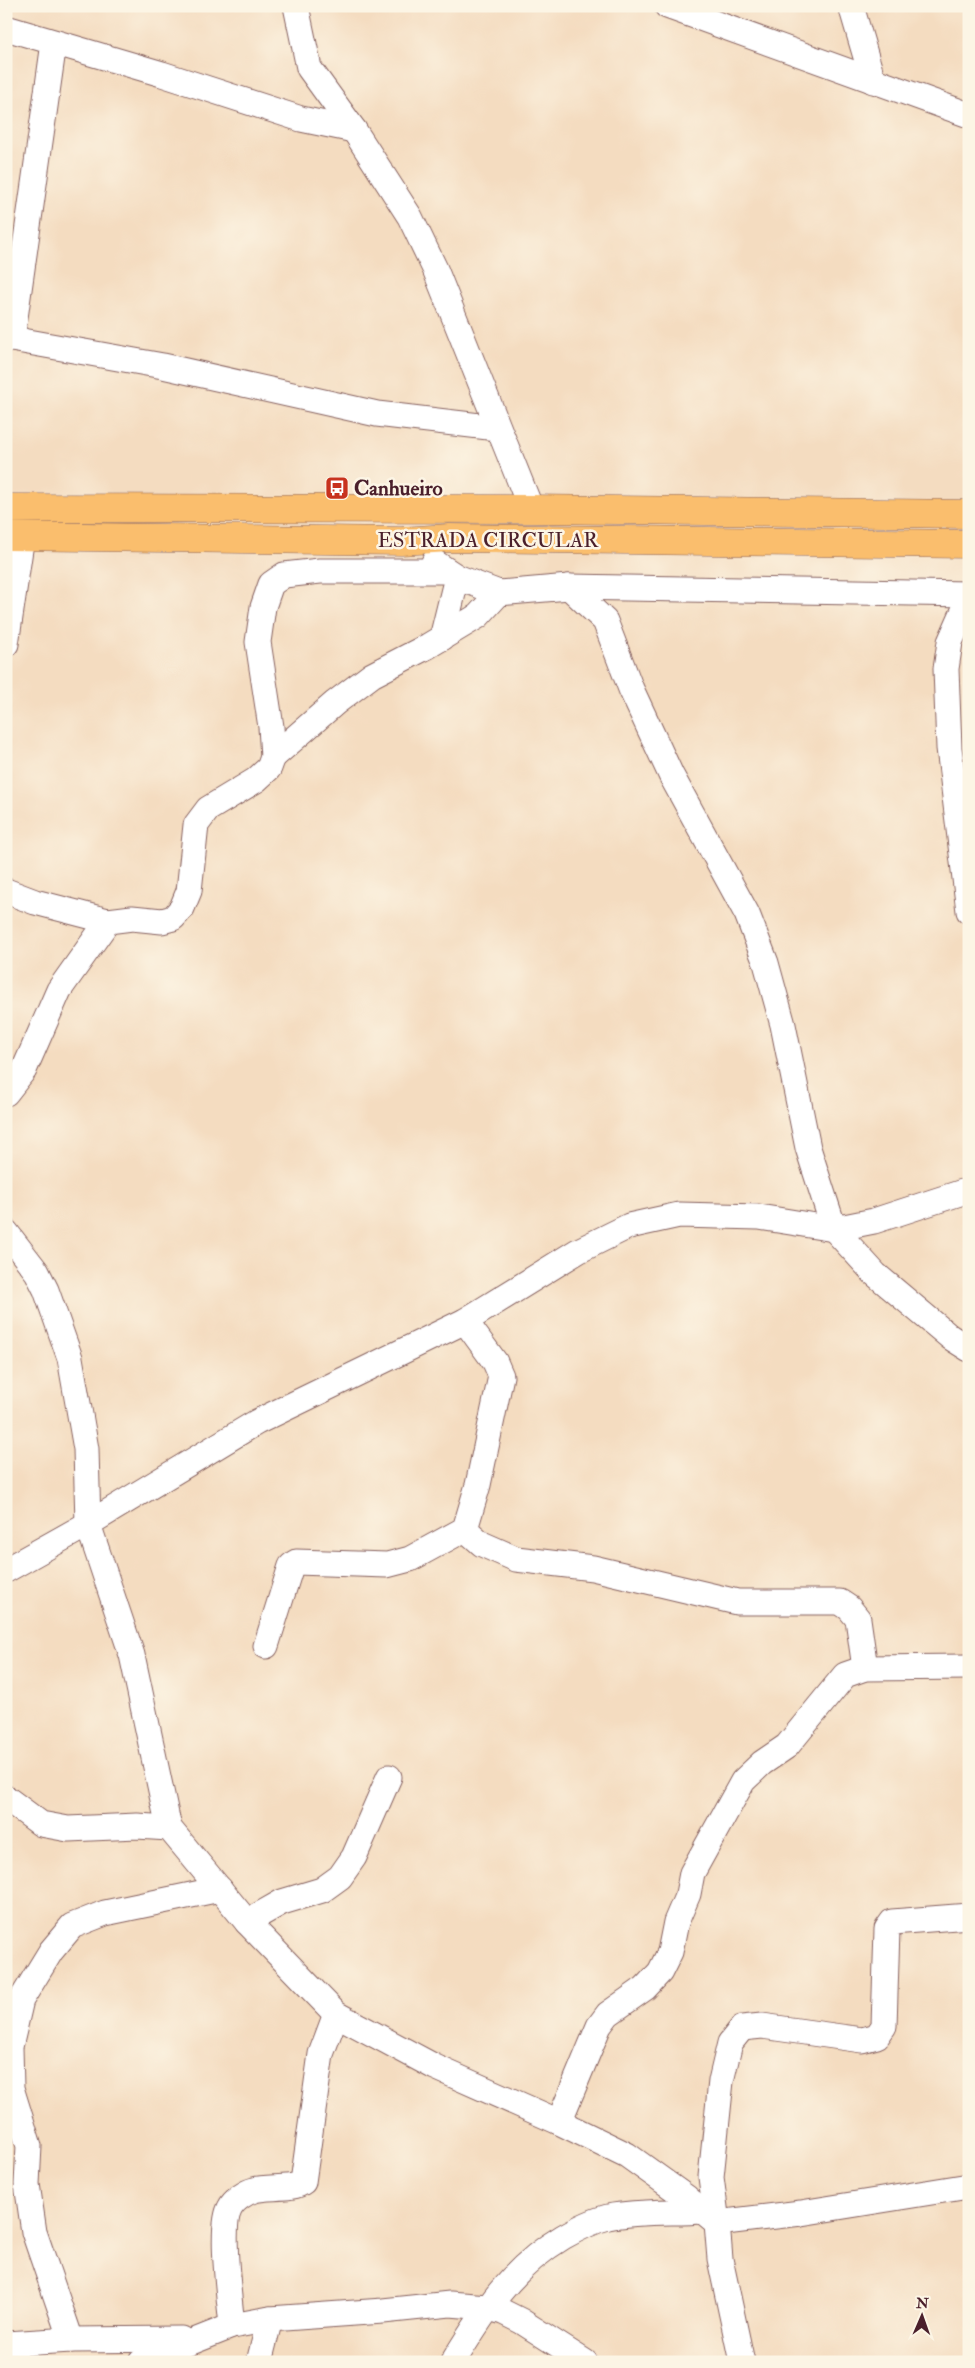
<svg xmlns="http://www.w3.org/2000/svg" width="975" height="2368" font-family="'IM FELL Double Pica',serif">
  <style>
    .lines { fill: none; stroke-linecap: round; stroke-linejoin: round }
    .minor-casing { stroke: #86615f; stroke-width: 27 }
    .major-casing { stroke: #86615f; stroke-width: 29 }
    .minor { stroke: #fff; stroke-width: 25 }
    .major { stroke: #fabe6d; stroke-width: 28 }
    .labels { text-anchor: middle; stroke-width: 5; stroke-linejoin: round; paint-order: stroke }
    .poi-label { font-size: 21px; font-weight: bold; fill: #4a1f2b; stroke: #fcf5e5; text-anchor: start }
    .street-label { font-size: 21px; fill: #4a1f2b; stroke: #fcf5e5 }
  </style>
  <rect width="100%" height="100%" fill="#fcf5e5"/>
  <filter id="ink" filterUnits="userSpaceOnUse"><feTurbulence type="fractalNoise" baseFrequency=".02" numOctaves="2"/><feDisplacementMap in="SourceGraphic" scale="10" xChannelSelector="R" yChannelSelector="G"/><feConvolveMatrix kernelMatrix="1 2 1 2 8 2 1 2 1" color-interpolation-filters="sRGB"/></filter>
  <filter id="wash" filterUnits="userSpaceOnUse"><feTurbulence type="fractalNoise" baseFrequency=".0096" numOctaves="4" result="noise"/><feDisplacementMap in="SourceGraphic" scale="20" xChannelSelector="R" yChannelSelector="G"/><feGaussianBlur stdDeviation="1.12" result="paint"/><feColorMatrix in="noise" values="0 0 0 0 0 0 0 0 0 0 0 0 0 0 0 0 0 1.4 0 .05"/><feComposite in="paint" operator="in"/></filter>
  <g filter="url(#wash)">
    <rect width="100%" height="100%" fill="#f4dcc0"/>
  </g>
  <g filter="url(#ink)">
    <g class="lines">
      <g class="minor-casing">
        <g id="minor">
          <polyline points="296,6 309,68 354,130 410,217 435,269 531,509"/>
          <polyline points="667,6 969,115"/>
          <polyline points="851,6 873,81"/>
          <polyline points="6,28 162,74 301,119 354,130"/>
          <polyline points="6,338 163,366 377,414 497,428"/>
          <polyline points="12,339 54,43"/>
          <polyline points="434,562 457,577 499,593 569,587 969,594"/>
          <polyline points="569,587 605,621 631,689 671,775 747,914 766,963 783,1025 808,1148 834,1229 875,1274 950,1337 969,1349"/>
          <polyline points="969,599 950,642 946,669 949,748 969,911"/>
          <polyline points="442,638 457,577"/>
          <polyline points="6,644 22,536"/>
          <polyline points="273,757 335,703 372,675 428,646 478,616 499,593"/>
          <polyline points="6,891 35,902 108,921 132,918 162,921 173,918 182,908 189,891 196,825 208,809 256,780 269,768 273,757 271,727 258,642 263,607 271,584 284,575 320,571 447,571"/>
          <polyline points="6,1093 24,1070 59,990 108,921"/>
          <polyline points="6,1232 37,1272 46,1290 70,1358 86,1449 88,1524 132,1655 169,1828"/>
          <polyline points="465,1529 482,1544 516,1559 593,1568 737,1602 840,1602 849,1608 858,1619 865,1668"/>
          <polyline points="6,1570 88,1524 257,1422 465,1321 578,1251 629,1226 679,1215 759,1217 834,1229 874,1221 969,1190"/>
          <polyline points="266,1646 291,1566 296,1562 387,1565 410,1559 465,1529 478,1485 501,1376 495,1362 465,1321"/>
          <polyline points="6,1798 41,1824 68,1829 137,1826 169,1828 247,1922 336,2014 435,2067 559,2122 627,2155 687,2198 717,2223 720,2259 742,2362"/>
          <polyline points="969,1916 892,1922 887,1929 884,2026 877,2036 862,2040 762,2026 742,2028 730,2043 721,2081 711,2177 717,2223 801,2213 969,2186"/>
          <polyline points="247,1922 282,1902 322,1890 340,1877 354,1857 389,1777"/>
          <polyline points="559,2122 599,2026 608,2014 645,1988 660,1972 670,1952 676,1922 688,1894 692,1873 743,1781 762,1763 787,1746 845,1675 865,1668 969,1667"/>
          <path d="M232,2326C230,2302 219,2226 230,2208C234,2200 246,2192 254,2190C268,2186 293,2190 303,2182L321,2054L336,2014"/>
          <polyline points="71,2340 34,2232 27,2184 29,2146 11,2088 10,2047 21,2000 51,1951 72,1926 105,1913 220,1889"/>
          <polyline points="6,2344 71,2340 182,2339"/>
          <polyline points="141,2362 232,2326 270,2319 383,2311 450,2304 487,2307 503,2312 521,2321 585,2362"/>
          <polyline points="259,2362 270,2319"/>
          <path d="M453,2362C484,2311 511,2268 563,2237C577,2229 592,2221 608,2217C639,2211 672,2213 703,2211"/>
        </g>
      </g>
      <g class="major-casing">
        <g id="major">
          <polyline points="6,508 531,509 969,514"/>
          <polyline points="6,536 401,541 449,538 969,544"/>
        </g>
      </g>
      <use href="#minor" class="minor"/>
      <use href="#major" class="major"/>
    </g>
  </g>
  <defs>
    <g id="bus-square" transform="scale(1.25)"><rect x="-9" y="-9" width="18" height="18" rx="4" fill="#c8321e" stroke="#fcf5e5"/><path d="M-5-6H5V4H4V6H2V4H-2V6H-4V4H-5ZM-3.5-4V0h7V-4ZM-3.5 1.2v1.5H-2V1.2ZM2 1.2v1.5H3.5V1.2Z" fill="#fff"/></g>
  </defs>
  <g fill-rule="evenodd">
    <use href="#bus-square" x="337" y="488"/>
  </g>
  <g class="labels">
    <g class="poi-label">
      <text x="354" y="495">Canhueiro</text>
    </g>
    <g class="street-label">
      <text x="488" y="547">ESTRADA CIRCULAR</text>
    </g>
  </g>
  <rect width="975" height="2368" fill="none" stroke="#fcf5e5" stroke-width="25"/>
  <g transform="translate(922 2316) rotate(2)" stroke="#fcf5e5" stroke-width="4" paint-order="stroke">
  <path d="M0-4L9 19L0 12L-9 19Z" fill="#4a1f2b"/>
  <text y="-8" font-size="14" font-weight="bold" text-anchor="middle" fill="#4a1f2b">N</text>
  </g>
</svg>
